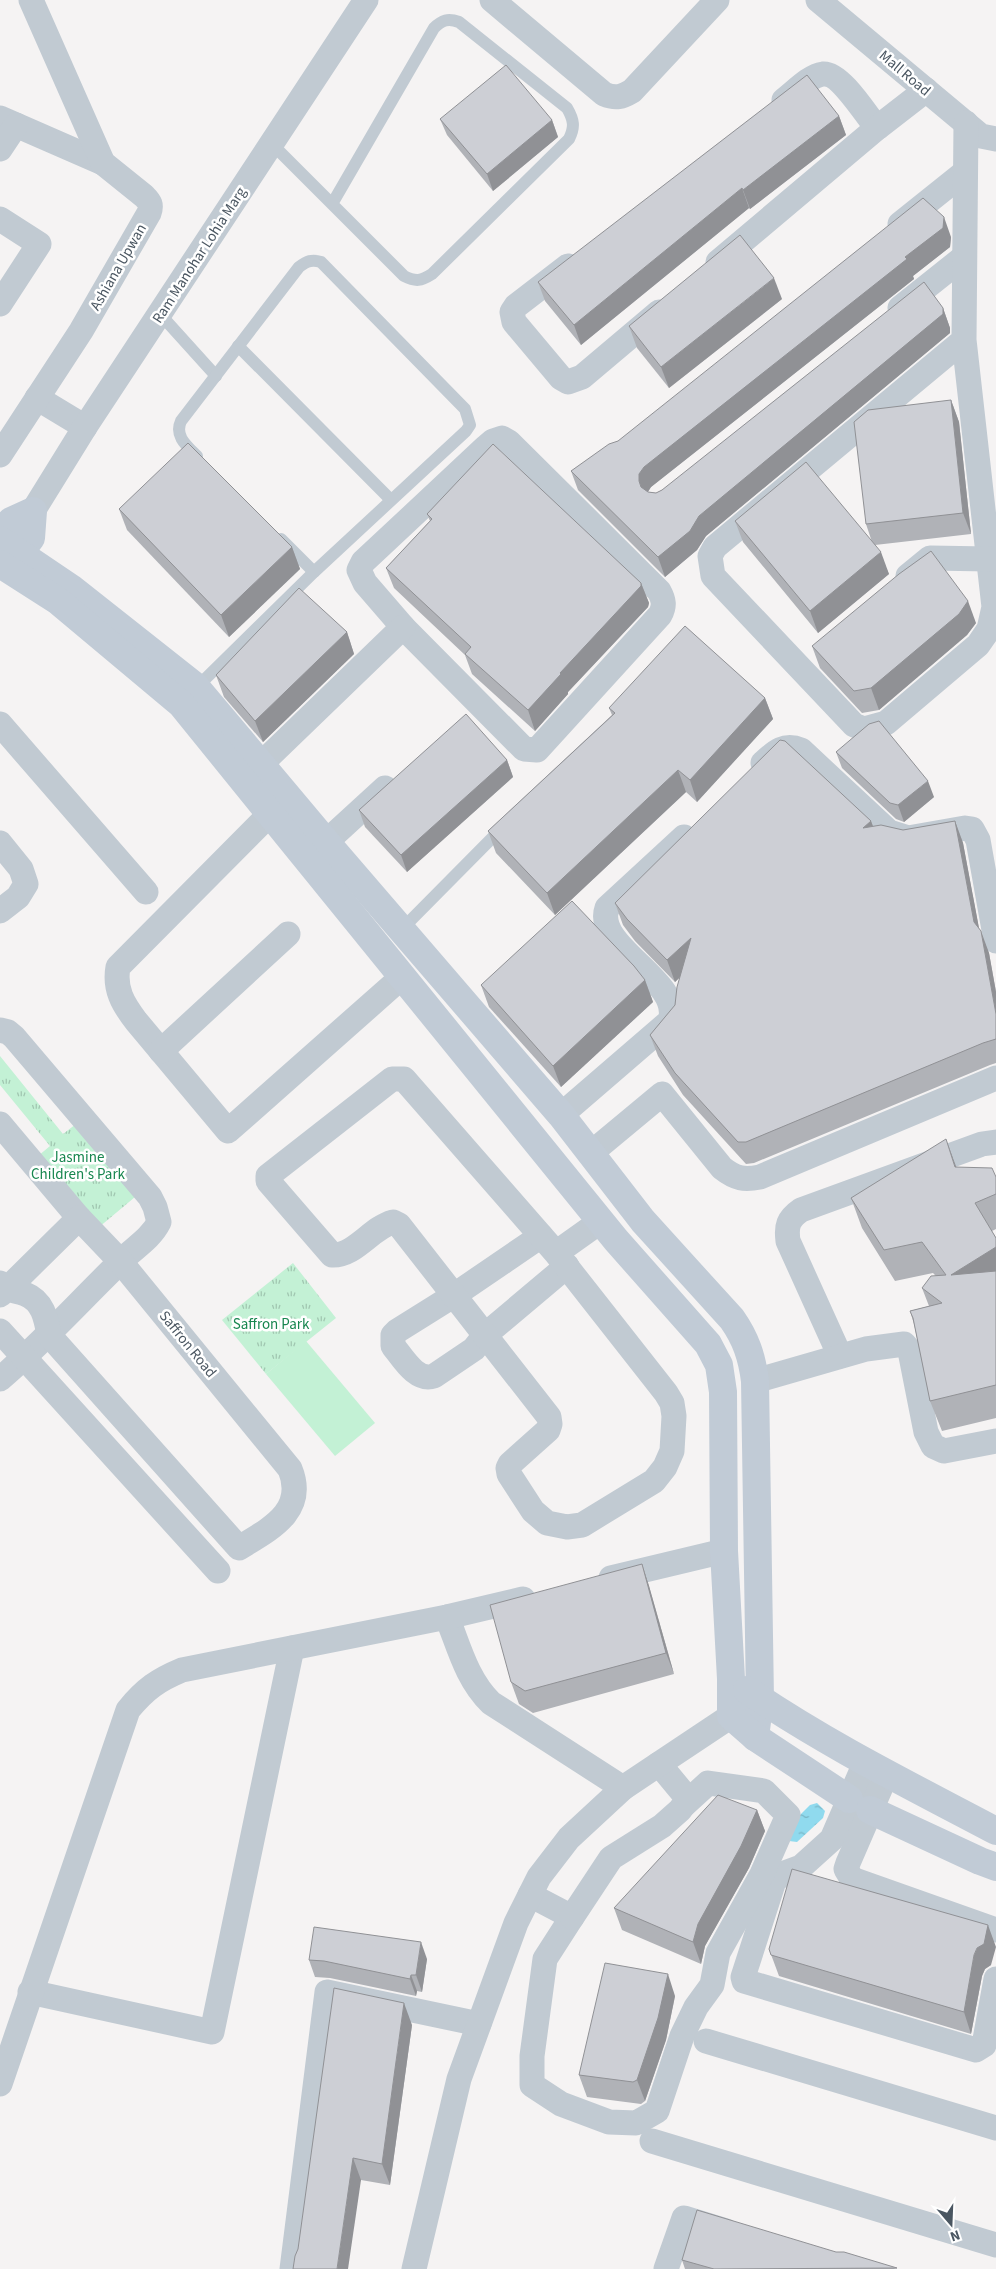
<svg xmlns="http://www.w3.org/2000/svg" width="996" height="2269" font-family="'Source Sans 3',sans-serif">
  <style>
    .park { fill: url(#park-tufts) }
    .garden { fill: #c3f1d5 }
    .water { fill: url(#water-ripples) }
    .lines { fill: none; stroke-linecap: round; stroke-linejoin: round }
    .lane { stroke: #c1cad2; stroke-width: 12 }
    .street { stroke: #c1cad2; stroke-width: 25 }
    .secondary { stroke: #c1cbd6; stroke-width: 28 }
    .wall { fill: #b0b2b7 }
    .shaded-wall { fill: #909195 }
    .building { fill: #cdcfd5; stroke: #909195 }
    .labels { text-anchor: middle; stroke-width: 5; stroke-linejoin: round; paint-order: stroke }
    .street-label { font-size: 15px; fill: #4a5661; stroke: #fff }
    .park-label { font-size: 15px; fill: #17864f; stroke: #fff }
  </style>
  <defs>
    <pattern id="park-tufts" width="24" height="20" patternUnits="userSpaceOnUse" patternTransform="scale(1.25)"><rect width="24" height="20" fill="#c3f1d5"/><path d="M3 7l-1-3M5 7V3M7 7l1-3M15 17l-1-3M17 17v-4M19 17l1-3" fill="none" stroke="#a0c6b0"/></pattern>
    <pattern id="water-ripples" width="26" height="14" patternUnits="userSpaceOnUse" patternTransform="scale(1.25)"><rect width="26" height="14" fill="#90daee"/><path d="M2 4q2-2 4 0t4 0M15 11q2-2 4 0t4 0" fill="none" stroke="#78b4c4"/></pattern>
  </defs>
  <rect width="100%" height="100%" fill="#f5f3f3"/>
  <g class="park">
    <polygon points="0,1056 63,1134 76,1124 135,1197 98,1228 38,1156 50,1146 0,1085"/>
    <polygon points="293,1263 336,1318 266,1374 222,1320"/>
  </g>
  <polygon class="garden" points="306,1341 375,1423 335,1456 266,1374"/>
  <polygon class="water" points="817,1803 825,1811 823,1818 797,1842 789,1841 785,1830 810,1805"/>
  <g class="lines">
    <g class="lane">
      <path d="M272,144L404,276C416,282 421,281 432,274L569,139C575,127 574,120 567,108L459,22C448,18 442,20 434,28L332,204"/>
      <polyline points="160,314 216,376"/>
      <polyline points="238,346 390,499"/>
      <polyline points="281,539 314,572"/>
      <path d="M197,687L314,572L466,431L470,425L465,409L321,262C312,259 307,261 299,267L181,421C174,436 187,446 197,456"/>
      <polyline points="402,929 502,828"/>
    </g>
    <g class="street">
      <path d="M492,0L604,94C616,99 622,97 632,91L717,0"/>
      <polyline points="818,0 981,136 996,139"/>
      <path d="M784,100C795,92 809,76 823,74C840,72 867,116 877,128"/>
      <polyline points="0,118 103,163"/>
      <polyline points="0,149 16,125"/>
      <polyline points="0,219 39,244 0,304"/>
      <polyline points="900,224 965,172"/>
      <polyline points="718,262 877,128 926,90"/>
      <polyline points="568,266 516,306 512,312 514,322 561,378 568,382 582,377 659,312"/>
      <polyline points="900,308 964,257"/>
      <polyline points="964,340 715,547 710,556 713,576 854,725 864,729 886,723 978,645 989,629 994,607 964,340 966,123"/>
      <polyline points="37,398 85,427"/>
      <path d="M502,438L509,442L659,591C664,600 665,606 660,615L537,750L524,749L403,627L365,583L359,570L363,562L486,447L493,441Z"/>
      <path d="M0,455L81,331L149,213C152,205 150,202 144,196L103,163L31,0"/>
      <polyline points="33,511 85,427 366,0"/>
      <polyline points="908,576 930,558 989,559"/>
      <polyline points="0,724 146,892"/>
      <path d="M763,763C775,752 784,743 801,750L889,832L908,838L965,828L972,829L978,840L996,941"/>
      <polyline points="261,764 403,627"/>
      <path d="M270,814L118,967C114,989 123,1004 136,1021L228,1131L402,977"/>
      <polyline points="326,842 385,788"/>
      <polyline points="0,843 21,869 26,884 18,897 0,911"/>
      <path d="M0,1030L8,1032L14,1037L150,1197L155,1207L159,1222C150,1240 132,1249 119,1263C79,1302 42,1343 0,1379"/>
      <polyline points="161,1051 288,934"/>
      <path d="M561,1115L670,1021C684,981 593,947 607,908L684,837"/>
      <polyline points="0,1124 79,1218"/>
      <path d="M591,1153L662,1094L722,1168C736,1179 744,1180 760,1177L996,1078"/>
      <path d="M541,1236L453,1296L397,1331L393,1335V1346C403,1358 416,1382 434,1376L474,1349L485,1335L567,1266"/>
      <path d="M556,1253L404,1079H392L268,1176V1181L332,1255C355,1256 371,1228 393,1222L399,1225L549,1417L550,1424L548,1430L510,1464L508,1468L509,1474L533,1511L547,1523L567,1527L582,1525L654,1481L665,1467L672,1451L674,1416L672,1403L666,1393L556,1253L601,1221"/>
      <path d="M0,1283C8,1292 15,1290 25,1294C43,1301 46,1318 49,1335L239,1548C270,1529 307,1511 290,1469L120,1261L79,1218L6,1290L0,1295"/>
      <polyline points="0,1331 218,1571"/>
      <path d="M840,1356L788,1241C786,1226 788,1219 801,1210L982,1144L996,1142"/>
      <polyline points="755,1381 866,1349 904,1344 910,1351 926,1432 933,1446 944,1451 996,1441"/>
      <polyline points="611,1578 724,1551"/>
      <path d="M447,1617C459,1647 467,1680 491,1703L623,1788"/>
      <polyline points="865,1763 832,1839 801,1867 782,1874 774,1881 743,1977 744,1981 976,2050 984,2045 996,1979"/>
      <polyline points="887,1773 848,1863 846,1869 852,1879 996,1930"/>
      <polyline points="530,1895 572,1917 545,1959 532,2056 532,2085 561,2104 609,2122 636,2123 657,2111 682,2036 696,2007 712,1985 718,1953 762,1874 788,1815 764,1791 708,1783 685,1804"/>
      <polyline points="572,1917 611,1858 662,1826 680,1810 688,1799 659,1764"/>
      <polyline points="30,1992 212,2032 292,1648"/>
      <polyline points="706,2041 996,2128"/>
      <path d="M0,2084L128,1710C145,1689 158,1680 182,1670L447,1617L523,1599"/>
      <polyline points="652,2141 996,2245"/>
      <polyline points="292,2269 327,1992 479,2024"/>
      <polyline points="414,2269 459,2079 516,1923 539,1877 569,1838 623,1788 731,1716"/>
      <polyline points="666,2269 684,2218 726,2231"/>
    </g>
    <g class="secondary">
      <polyline points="0,537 11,521 33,511 31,538 8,568"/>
      <path d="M0,540L71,588L195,686L326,842L561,1115L643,1221L732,1319C746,1339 752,1357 755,1381L760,1699L755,1737"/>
      <polyline points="0,564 58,601 181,704 616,1240 708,1344 719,1365 723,1392 724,1551 731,1679 731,1716 755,1737 849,1799"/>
      <path d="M747,1690C826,1744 911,1786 996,1831"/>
      <polyline points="870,1810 980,1861 996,1867"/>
    </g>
  </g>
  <g class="wall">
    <polygon points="839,116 846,135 750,209 749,208 581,345 545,301 538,282"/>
    <polygon points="440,119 552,120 558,137 493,191 447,135"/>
    <polygon points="951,237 950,247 913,276 914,279 651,487 648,492 656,493 662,490 943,308 950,328 950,333 706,536 697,550 665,577 578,490 571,471 618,441"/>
    <polygon points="782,299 669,388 637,348 629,326"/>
    <polygon points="951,400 959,422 971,534 875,545 889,574 818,633 743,542 735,521 872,542 866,524"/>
    <polygon points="119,509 292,547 300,569 229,637 127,530"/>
    <polygon points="427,514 641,583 649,603 648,607 568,692 568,694 535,731 472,674 465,655 394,588 386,568 430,521"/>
    <polygon points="976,623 967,635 879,710 862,713 820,668 812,646"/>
    <polygon points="347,632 354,654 263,742 224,697 216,675"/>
    <polygon points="765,698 773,719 697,802 686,792 555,915 496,853 488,831 612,715 609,708"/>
    <polygon points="836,752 934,797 904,822 896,819 842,768"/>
    <polygon points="507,760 513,777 407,872 365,827 359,810"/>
    <polygon points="871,821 873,826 903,830 955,821 963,843 979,929 989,953 996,992 996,1063 990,1065 754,1163 746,1164 683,1095 658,1056 650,1035 675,1005 680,977 675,982 635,941 623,925 615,903"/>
    <polygon points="645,980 653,1002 561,1087 489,1007 481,985"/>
    <polygon points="956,1167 996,1177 996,1229 992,1231 996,1238 996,1418 942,1431 930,1401 914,1324 910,1311 929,1306 922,1288 936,1276 933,1273 895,1281 862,1228 851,1198"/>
    <polygon points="642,1564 649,1586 674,1674 533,1713 519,1704 511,1682"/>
    <polygon points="757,1810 765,1831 749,1868 705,1946 701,1964 622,1930 614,1908"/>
    <polygon points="769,1949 991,1965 985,1969 982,1976 971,2034 779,1976"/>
    <polygon points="427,1959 422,1992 417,1991 416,1996 330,1978 315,1977 309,1960"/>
    <polygon points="675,1996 666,2040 645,2101 641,2104 587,2097 579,2075"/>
    <polygon points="412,2025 390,2185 361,2180 293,2269"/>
    <polygon points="836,2252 897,2269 685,2269 682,2260"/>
  </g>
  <g class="shaded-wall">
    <polygon points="839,116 846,135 750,209 743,190"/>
    <polygon points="552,120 558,137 493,191 487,174"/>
    <polygon points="742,188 749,208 581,345 574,325"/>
    <polygon points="944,217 951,237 950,247 913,276 914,279 651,487 647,493 646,501 639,481 639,474 644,467 905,257"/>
    <polygon points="774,278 782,299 669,388 661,367"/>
    <polygon points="943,308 950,328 950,333 706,536 697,550 665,577 658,557 699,516"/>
    <polygon points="951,400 959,422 971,534 963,513"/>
    <polygon points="292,547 300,569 229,637 221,615"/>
    <polygon points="881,552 889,574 818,633 810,611"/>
    <polygon points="641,583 649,603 648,607 568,692 568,694 535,731 528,710 560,673"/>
    <polygon points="968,601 976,623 967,635 879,710 871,688"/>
    <polygon points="347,632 354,654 263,742 255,721"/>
    <polygon points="765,698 773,719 697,802 690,780"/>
    <polygon points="507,760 513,777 407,872 401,855"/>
    <polygon points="678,770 686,792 555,915 547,893"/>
    <polygon points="928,781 934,797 904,822 898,805"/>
    <polygon points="871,821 879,843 863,828"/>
    <polygon points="955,821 963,843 982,944 974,922"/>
    <polygon points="981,931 989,953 996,992 996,1014"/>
    <polygon points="691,938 699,959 675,982 667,960"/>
    <polygon points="645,980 653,1002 561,1087 553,1066"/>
    <polygon points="946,1139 957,1169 955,1167"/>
    <polygon points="996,1247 996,1284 951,1275"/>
    <polygon points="642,1564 649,1586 674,1674 666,1653"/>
    <polygon points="757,1810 765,1831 749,1868 705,1946 701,1964 693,1942 698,1924"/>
    <polygon points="988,1925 996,1947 991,1965 985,1969 982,1976 971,2034 964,2012 974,1955"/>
    <polygon points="421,1942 427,1959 422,1992 416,1975"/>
    <polygon points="668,1974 675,1996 666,2040 645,2101 637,2080"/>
    <polygon points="411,1975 417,1991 416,1996 410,1979"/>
    <polygon points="404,2003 412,2025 390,2185 382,2164"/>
    <polygon points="353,2158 361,2180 348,2269 337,2269"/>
  </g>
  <g class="building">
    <polygon points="506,65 552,120 487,174 440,119"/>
    <polygon points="807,75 839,116 743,190 742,188 574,325 538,282"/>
    <polygon points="923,198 944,217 943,228 905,257 907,259 644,467 639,474 639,481 641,487 648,492 656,493 662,490 924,282 943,308 943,314 699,516 690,531 658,557 571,471 609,444 618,441"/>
    <polygon points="740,235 774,278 661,367 629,326"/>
    <polygon points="951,400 963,513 866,524 854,422 868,410"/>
    <polygon points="188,443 292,547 221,615 119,509"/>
    <polygon points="493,444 641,583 641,586 560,673 561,674 528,710 465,654 471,647 386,568 432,519 427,514"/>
    <polygon points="806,462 881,552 810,611 735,521"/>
    <polygon points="931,551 968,601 959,614 871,688 854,691 812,646 899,574"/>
    <polygon points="299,588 347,632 255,721 216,675"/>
    <polygon points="685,626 765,698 690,780 678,770 547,893 488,831 615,713 609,708"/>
    <polygon points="466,714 507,760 401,855 359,810"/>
    <polygon points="879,721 928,781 898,805 890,803 836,752 869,724"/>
    <polygon points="780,740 785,741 871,821 863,828 881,825 903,830 955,821 974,922 981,931 996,1014 996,1039 983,1043 746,1142 738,1142 675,1073 650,1035 675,1005 677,987 691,938 667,960 627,919 615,903"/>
    <polygon points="572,901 634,966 645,980 553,1066 481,985"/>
    <polygon points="946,1139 955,1167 992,1168 996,1177 996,1194 975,1203 996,1238 996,1247 951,1275 996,1271 996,1385 930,1401 913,1318 910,1311 942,1303 922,1288 931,1276 946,1275 922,1242 884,1250 851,1198"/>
    <polygon points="642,1564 666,1653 525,1691 511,1682 490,1605"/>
    <polygon points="718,1795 757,1810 741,1846 698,1924 693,1942 614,1908"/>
    <polygon points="792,1869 988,1925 984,1944 977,1948 974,1955 964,2012 771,1955 769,1949"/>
    <polygon points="314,1927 421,1942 416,1975 411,1975 410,1979 324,1961 309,1960"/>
    <polygon points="605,1963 668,1974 658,2018 637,2080 633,2082 579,2075"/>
    <polygon points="334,1988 404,2003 382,2164 353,2158 337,2269 293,2269 295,2256 298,2249"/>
    <polygon points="697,2210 836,2252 844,2252 897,2268 714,2269 682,2260"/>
  </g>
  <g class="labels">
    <g class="street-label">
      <text transform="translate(905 73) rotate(40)" y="5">Mall Road</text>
      <text transform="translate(199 255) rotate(-57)" y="5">Ram Manohar Lohia Marg</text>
      <text transform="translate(118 267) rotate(-60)" y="5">Ashiana Upwan</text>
      <text transform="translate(188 1344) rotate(51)" y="5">Saffron Road</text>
    </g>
    <g class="park-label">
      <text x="78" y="1162">Jasmine<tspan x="78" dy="17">Children's Park</tspan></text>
      <text x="271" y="1329">Saffron Park</text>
    </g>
  </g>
  <g transform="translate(951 2224) rotate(161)" stroke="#ffffff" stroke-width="4" paint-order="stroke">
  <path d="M0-4L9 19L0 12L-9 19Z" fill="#4a5661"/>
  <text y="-8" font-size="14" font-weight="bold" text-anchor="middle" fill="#4a5661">N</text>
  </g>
</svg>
